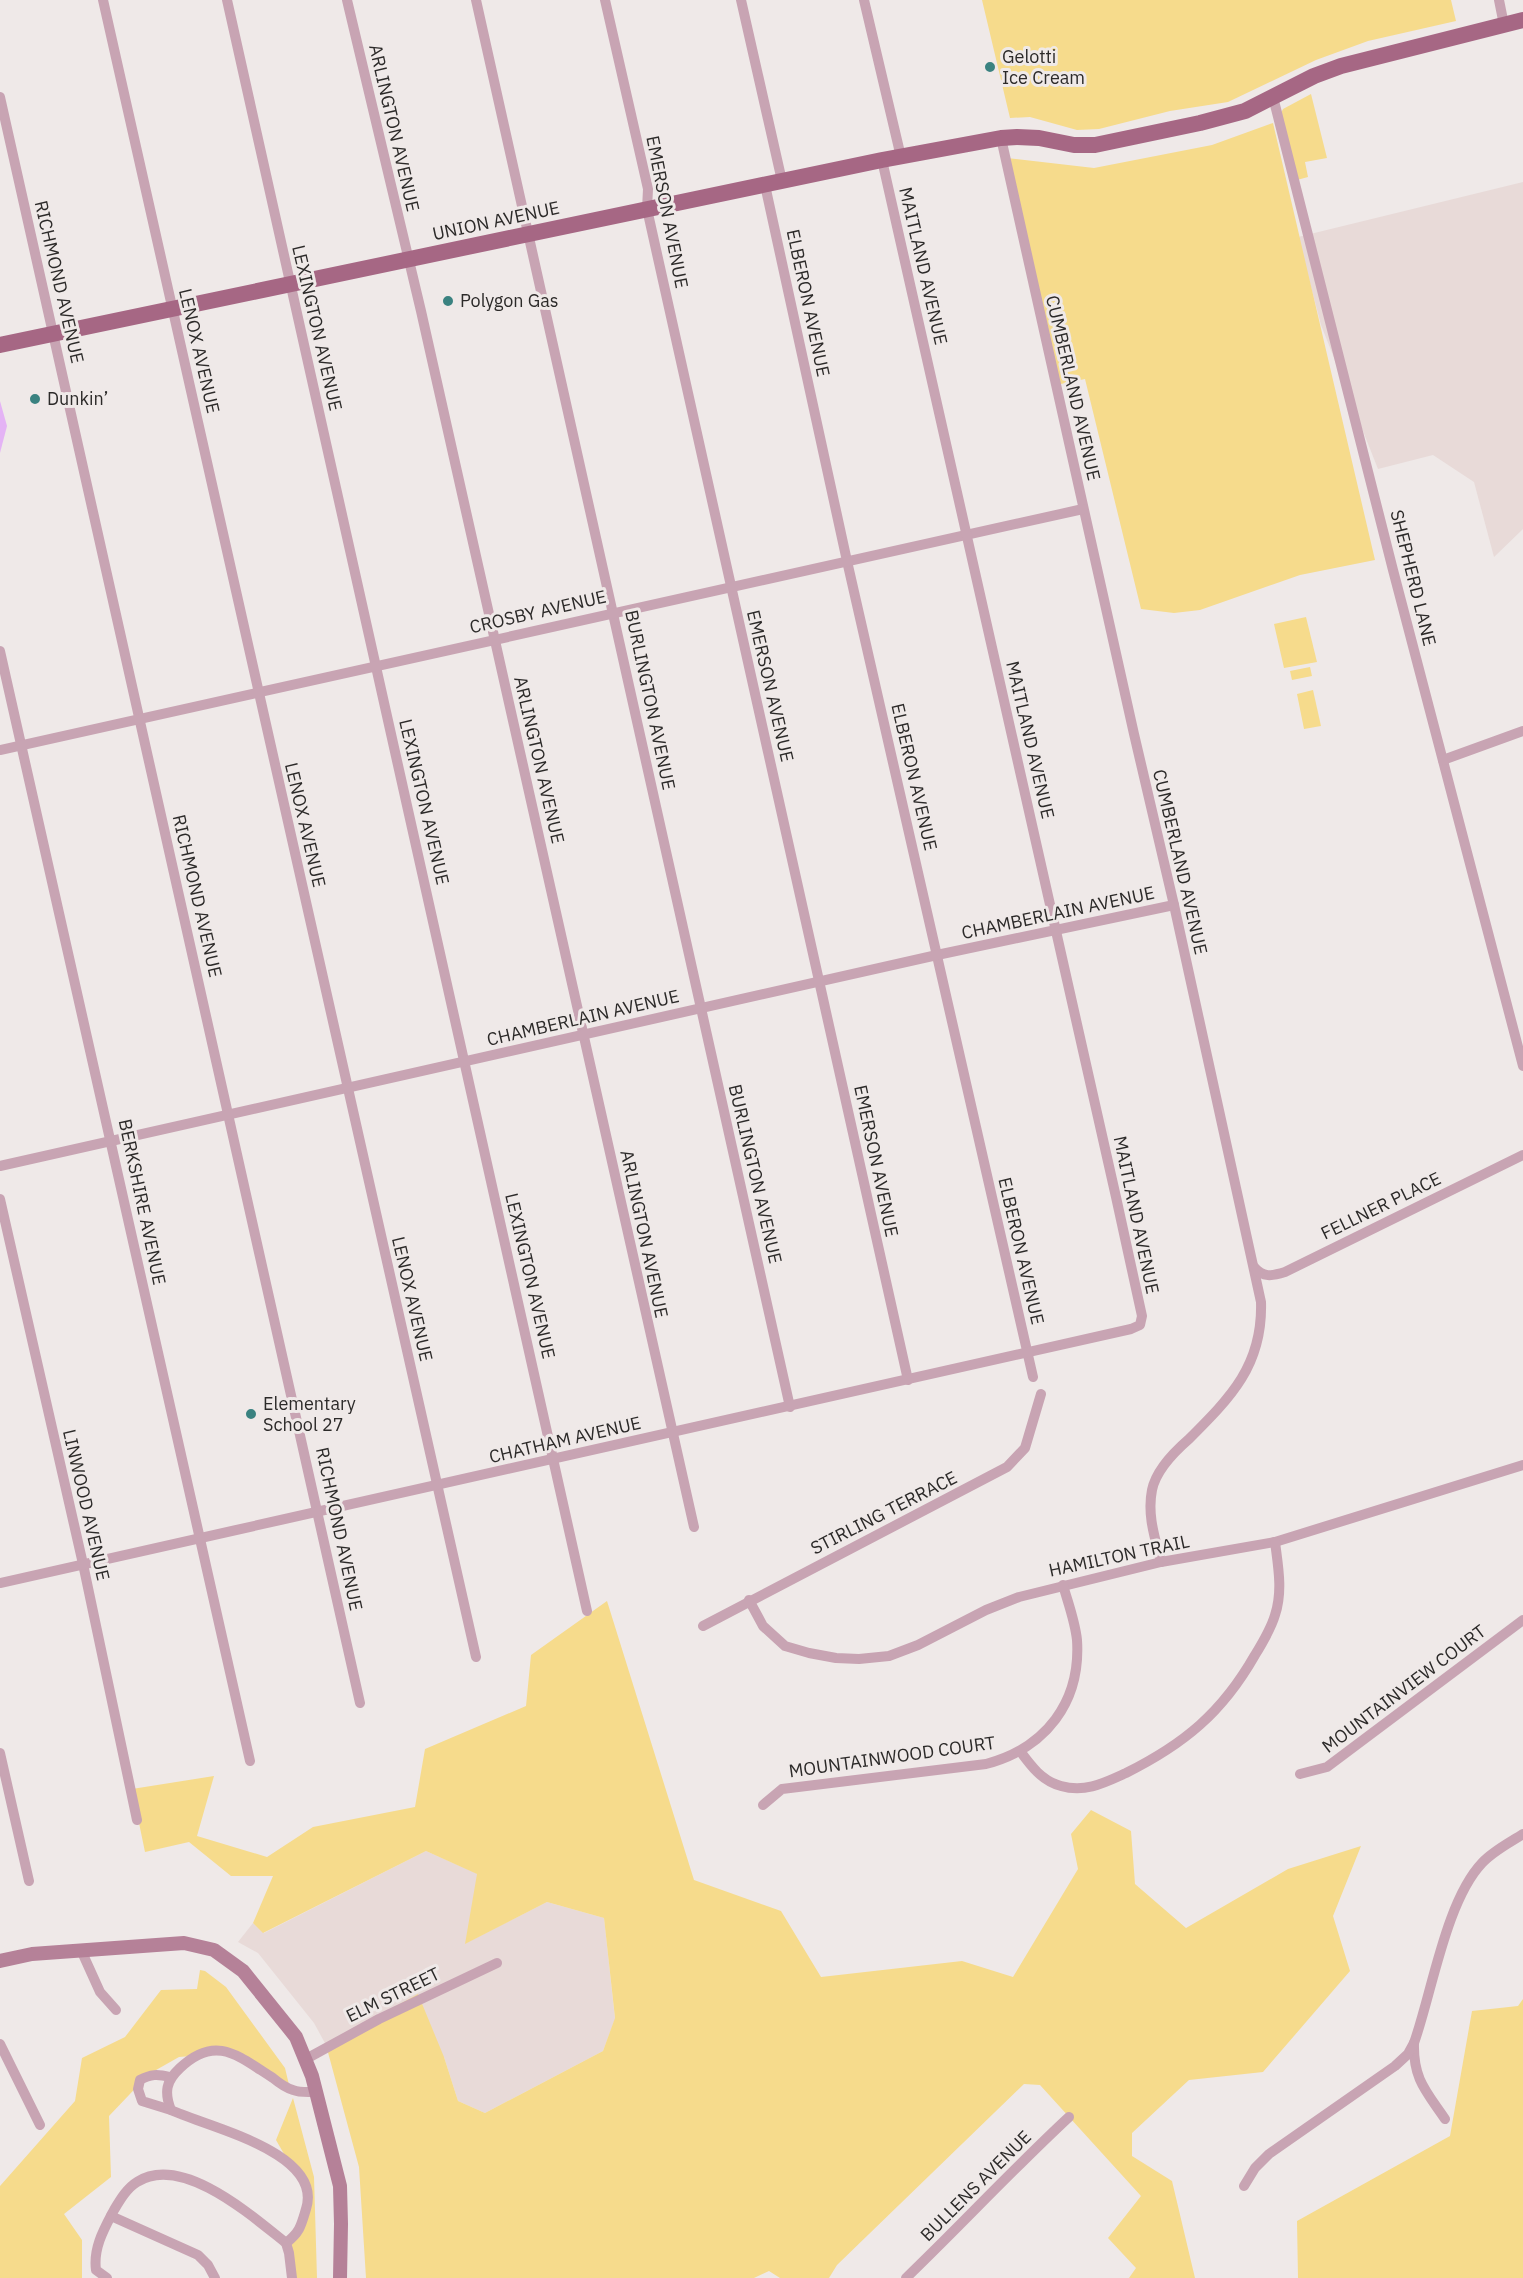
<svg xmlns="http://www.w3.org/2000/svg" width="1523" height="2278" font-family="'IBM Plex Sans',sans-serif">
  <style>
    .built { fill: #e8dad8 }
    .green { fill: #f6db8c }
    .water { fill: #e4b3f5 }
    .lines { fill: none; stroke-linecap: round; stroke-linejoin: round }
    .street { stroke: #c8a4b3; stroke-width: 10 }
    .secondary { stroke: #b58198; stroke-width: 14 }
    .primary { stroke: #a66784; stroke-width: 16 }
    .poi-dot { fill: #3a8280; stroke: #efe9e8; stroke-width: 2 }
    .labels { text-anchor: middle; stroke-width: 6; stroke-linejoin: round; paint-order: stroke }
    .poi-label { font-size: 18px; fill: #2c2a29; stroke: #efe9e8; text-anchor: start }
    .street-label { font-size: 18px; fill: #2c2a29; stroke: #efe9e8 }
  </style>
  <rect width="100%" height="100%" fill="#efe9e8"/>
  <g class="built">
    <polygon points="1523,182 1523,529 1494,557 1474,482 1433,455 1378,469 1321,325 1298,237"/>
    <polygon points="426,1851 478,1874 466,1943 547,1902 604,1918 615,2019 603,2051 485,2113 458,2101 444,2057 326,2045 314,2023 258,1953 238,1942 253,1923 264,1933"/>
  </g>
  <g class="green">
    <polygon points="982,0 1451,0 1456,21 1368,41 1316,60 1228,102 1170,111 1099,129 1077,130 1030,117 1010,118"/>
    <polygon points="1311,94 1327,158 1305,162 1308,177 1297,180 1281,113 1283,109"/>
    <polygon points="1273,123 1375,560 1300,575 1200,610 1174,613 1141,609 1085,379 1056,385 1007,158 1094,168 1212,145"/>
    <polygon points="1306,617 1317,662 1284,668 1274,624"/>
    <polygon points="1310,667 1312,676 1292,680 1290,671"/>
    <polygon points="1313,690 1321,726 1304,729 1297,694"/>
    <polygon points="607,1601 694,1880 781,1911 821,1977 962,1961 1013,1977 1078,1869 1071,1834 1091,1810 1131,1831 1135,1884 1186,1928 1288,1869 1361,1846 1333,1916 1350,1971 1263,2072 1189,2080 1132,2133 1132,2156 1172,2181 1195,2278 1129,2278 1136,2268 1108,2238 1141,2196 1040,2085 1024,2084 837,2265 829,2278 780,2278 769,2271 754,2278 366,2278 359,2167 326,2045 418,1994 444,2057 458,2101 485,2113 603,2051 615,2018 604,1918 547,1902 465,1944 477,1874 426,1851 263,1933 253,1923 273,1876 231,1876 189,1842 145,1852 132,1789 214,1776 197,1836 267,1857 313,1827 415,1807 425,1749 526,1706 531,1655"/>
    <polygon points="200,1970 205,1971 226,1987 285,2068 290,2089 227,2053 179,2057 149,2074 109,2116 111,2177 64,2214 82,2240 82,2278 0,2278 0,2186 75,2101 82,2058 125,2037 161,1990 197,1989"/>
    <polygon points="1523,1999 1523,2278 1298,2278 1297,2221 1450,2136 1472,2011 1518,2006"/>
    <polygon points="293,2098 314,2177 317,2278 294,2278 290,2251 306,2192 276,2140"/>
  </g>
  <polygon class="water" points="0,401 7,426 0,453"/>
  <g class="lines">
    <g class="street">
      <polyline points="103,0 476,1657"/>
      <polyline points="227,0 587,1611"/>
      <polyline points="347,0 421,311 694,1527"/>
      <polyline points="476,0 790,1407"/>
      <polyline points="605,0 648,189 647,209 908,1380"/>
      <polyline points="741,0 782,181"/>
      <polyline points="864,0 901,157"/>
      <polyline points="1499,0 1504,25"/>
      <polyline points="0,97 360,1703"/>
      <polyline points="1273,97 1393,570 1523,1066"/>
      <path d="M1001,138L1134,734L1174,905L1261,1302C1263,1365 1231,1397 1189,1439C1174,1452 1156,1470 1152,1490C1147,1515 1155,1538 1161,1562"/>
      <polyline points="765,185 847,561 1033,1377"/>
      <polyline points="0,651 250,1761"/>
      <polyline points="0,750 1083,509"/>
      <polyline points="1443,760 1523,731"/>
      <polyline points="0,1166 937,955 1174,905"/>
      <polyline points="0,1199 83,1564 137,1820"/>
      <path d="M1254,1267C1263,1278 1272,1276 1285,1272L1523,1155"/>
      <polyline points="0,1583 1131,1329 1140,1325 1142,1316 1116,1197 882,160"/>
      <polyline points="749,1600 763,1626 785,1646 809,1653 836,1658 859,1659 889,1656 918,1645 986,1610 1019,1597 1161,1562 1275,1542 1523,1465"/>
      <polyline points="703,1626 1007,1467 1025,1448 1041,1394"/>
      <path d="M1020,1751C1031,1766 1042,1781 1061,1786C1085,1793 1104,1783 1126,1773C1184,1744 1222,1713 1255,1655C1263,1642 1271,1629 1275,1615C1283,1591 1278,1566 1275,1542"/>
      <polyline points="0,1753 29,1881"/>
      <polyline points="1300,1774 1327,1767 1523,1620"/>
      <path d="M763,1805L782,1789L986,1764C1046,1748 1081,1702 1077,1640C1075,1621 1068,1603 1063,1585"/>
      <polyline points="81,1950 100,1992 116,2010"/>
      <polyline points="0,2044 40,2125"/>
      <polyline points="306,2059 379,2019 497,1963"/>
      <path d="M170,2077C157,2074 151,2074 140,2080L138,2089L142,2101L171,2110"/>
      <path d="M1445,2119C1426,2091 1413,2079 1414,2043C1432,1992 1446,1901 1482,1863C1493,1851 1509,1843 1523,1834"/>
      <polyline points="1244,2186 1255,2168 1269,2154 1395,2066 1408,2054 1414,2043"/>
      <polyline points="111,2216 198,2255 208,2265 215,2278"/>
      <path d="M286,2243C300,2232 301,2226 306,2209C324,2152 207,2127 171,2110C164,2092 166,2081 180,2068C216,2034 238,2056 273,2078C279,2083 286,2088 293,2090C300,2093 309,2092 316,2092"/>
      <path d="M107,2278L96,2270C93,2248 104,2229 114,2210C120,2200 127,2188 137,2182C182,2153 253,2217 286,2243L289,2253L292,2278"/>
      <path d="M906,2278C961,2225 1013,2169 1069,2117"/>
    </g>
    <polyline class="secondary" points="0,1961 32,1954 184,1943 214,1950 243,1971 296,2037 312,2076 340,2186 341,2224 340,2278"/>
    <polyline class="primary" points="0,345 882,160 1001,138 1017,137 1039,138 1074,145 1095,145 1200,123 1245,111 1314,76 1341,66 1523,20"/>
  </g>
  <g class="poi-dot">
    <circle cx="990" cy="67" r="6"/>
    <circle cx="448" cy="301" r="6"/>
    <circle cx="35" cy="399" r="6"/>
    <circle cx="251" cy="1414" r="6"/>
  </g>
  <g class="labels">
    <g class="poi-label">
      <text x="1002" y="63">Gelotti<tspan x="1002" dy="21">Ice Cream</tspan></text>
      <text x="460" y="307">Polygon Gas</text>
      <text x="47" y="405">Dunkin’</text>
      <text x="263" y="1410">Elementary<tspan x="263" dy="21">School 27</tspan></text>
    </g>
    <g class="street-label">
      <text transform="translate(394 128) rotate(77)" y="6">ARLINGTON AVENUE</text>
      <text transform="translate(667 212) rotate(79)" y="6">EMERSON AVENUE</text>
      <text transform="translate(496 221) rotate(-12)" y="6">UNION AVENUE</text>
      <text transform="translate(923 266) rotate(77)" y="6">MAITLAND AVENUE</text>
      <text transform="translate(59 282) rotate(77)" y="6">RICHMOND AVENUE</text>
      <text transform="translate(808 303) rotate(78)" y="6">ELBERON AVENUE</text>
      <text transform="translate(317 328) rotate(77)" y="6">LEXINGTON AVENUE</text>
      <text transform="translate(199 351) rotate(77)" y="6">LENOX AVENUE</text>
      <text transform="translate(1073 388) rotate(77)" y="6">CUMBERLAND AVENUE</text>
      <text transform="translate(1413 578) rotate(76)" y="6">SHEPHERD LANE</text>
      <text transform="translate(538 612) rotate(-13)" y="6">CROSBY AVENUE</text>
      <text transform="translate(770 686) rotate(77)" y="6">EMERSON AVENUE</text>
      <text transform="translate(650 700) rotate(78)" y="6">BURLINGTON AVENUE</text>
      <text transform="translate(1030 740) rotate(77)" y="6">MAITLAND AVENUE</text>
      <text transform="translate(539 760) rotate(77)" y="6">ARLINGTON AVENUE</text>
      <text transform="translate(914 777) rotate(77)" y="6">ELBERON AVENUE</text>
      <text transform="translate(424 802) rotate(77)" y="6">LEXINGTON AVENUE</text>
      <text transform="translate(305 825) rotate(77)" y="6">LENOX AVENUE</text>
      <text transform="translate(1180 862) rotate(77)" y="6">CUMBERLAND AVENUE</text>
      <text transform="translate(197 896) rotate(77)" y="6">RICHMOND AVENUE</text>
      <text transform="translate(1058 913) rotate(-12)" y="6">CHAMBERLAIN AVENUE</text>
      <text transform="translate(583 1018) rotate(-13)" y="6">CHAMBERLAIN AVENUE</text>
      <text transform="translate(876 1161) rotate(78)" y="6">EMERSON AVENUE</text>
      <text transform="translate(755 1174) rotate(77)" y="6">BURLINGTON AVENUE</text>
      <text transform="translate(142 1202) rotate(78)" y="6">BERKSHIRE AVENUE</text>
      <text transform="translate(1381 1206) rotate(-26)" y="6">FELLNER PLACE</text>
      <text transform="translate(1136 1215) rotate(78)" y="6">MAITLAND AVENUE</text>
      <text transform="translate(644 1234) rotate(78)" y="6">ARLINGTON AVENUE</text>
      <text transform="translate(1021 1251) rotate(77)" y="6">ELBERON AVENUE</text>
      <text transform="translate(530 1276) rotate(77)" y="6">LEXINGTON AVENUE</text>
      <text transform="translate(412 1299) rotate(77)" y="6">LENOX AVENUE</text>
      <text transform="translate(565 1440) rotate(-13)" y="6">CHATHAM AVENUE</text>
      <text transform="translate(86 1505) rotate(77)" y="6">LINWOOD AVENUE</text>
      <text transform="translate(884 1513) rotate(-27)" y="6">STIRLING TERRACE</text>
      <text transform="translate(339 1529) rotate(78)" y="6">RICHMOND AVENUE</text>
      <text transform="translate(1119 1556) rotate(-12)" y="6">HAMILTON TRAIL</text>
      <text transform="translate(1404 1689) rotate(-37)" y="6">MOUNTAINVIEW COURT</text>
      <text transform="translate(892 1757) rotate(-8)" y="6">MOUNTAINWOOD COURT</text>
      <text transform="translate(393 1995) rotate(-26)" y="6">ELM STREET</text>
      <text transform="translate(976 2186) rotate(-45)" y="6">BULLENS AVENUE</text>
    </g>
  </g>
</svg>
